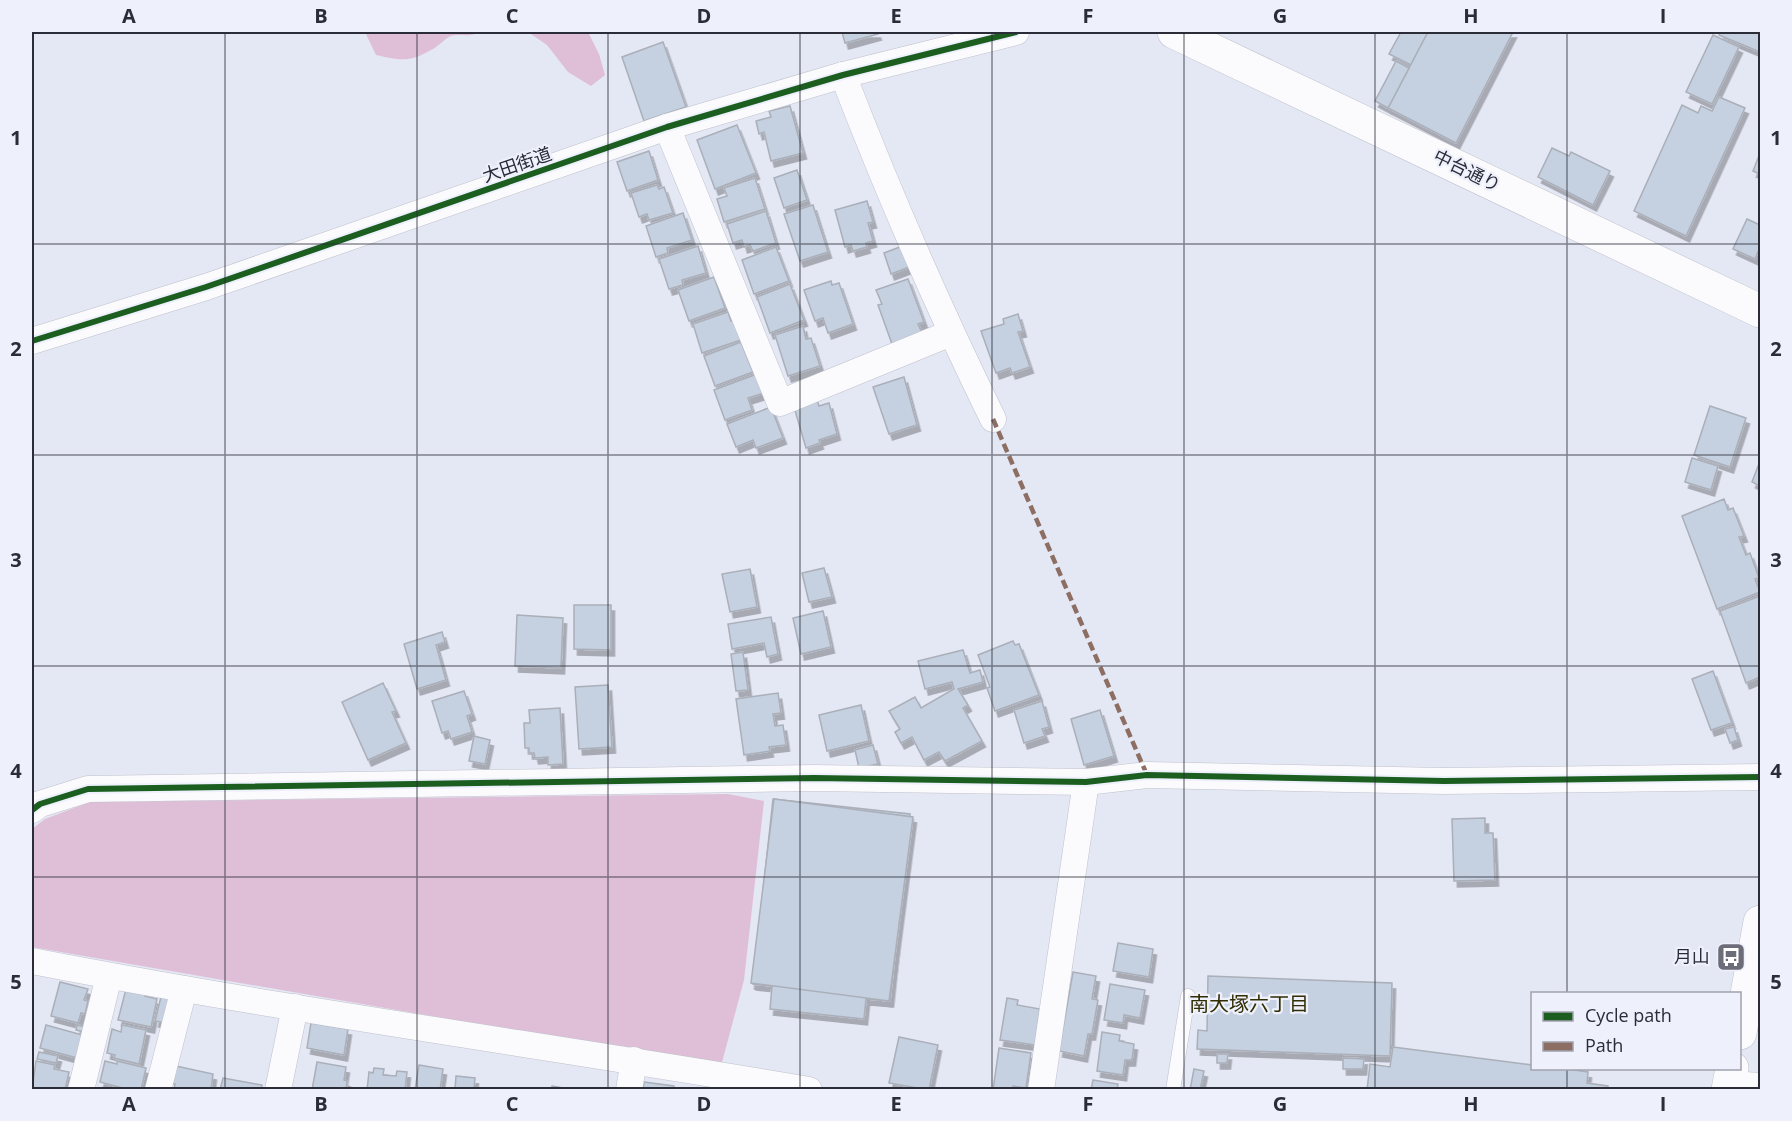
<svg xmlns="http://www.w3.org/2000/svg" width="1792" height="1121" font-family="'Open Sans','Noto Sans JP',sans-serif">
  <style>
    .green { fill: #dfbfd8 }
    .building { fill: #c5d1e0; stroke: #aaafb9; stroke-width: 1.5; filter: url(#shadow) }
    .lines { fill: none; stroke-linecap: round; stroke-linejoin: round }
    .service-casing { stroke: #bfc1cc; stroke-width: 15 }
    .minor-casing { stroke: #bfc1cc; stroke-width: 27 }
    .tertiary-casing { stroke: #bfc1cc; stroke-width: 34 }
    .service { stroke: #fbfbfd; stroke-width: 14 }
    .minor { stroke: #fbfbfd; stroke-width: 26 }
    .tertiary { stroke: #fbfbfd; stroke-width: 33 }
    .quiet { stroke: #8d6e63; stroke-width: 4.5; stroke-dasharray: 9 4.5; stroke-linecap: butt }
    .cycleway-casing { stroke: #eef0fc; stroke-width: 10 }
    .cycleway { stroke: #1b5e20; stroke-width: 6 }
    .grid { fill: none; stroke: #2a2c37; stroke-width: 1.5; stroke-opacity: 0.55 }
    .labels { text-anchor: middle; stroke-width: 4.5; stroke-linejoin: round; paint-order: stroke }
    .street-label { font-size: 18px; fill: #2a2c37; stroke: #eef0fc }
    .poi-label { font-size: 18px; fill: #2a2c37; stroke: #eef0fc; text-anchor: end }
    .neighbourhood-label { font-size: 20px; fill: #312e03; stroke: #eef0fc }
    .neatline { fill: none; stroke: #2a2c37; stroke-width: 2 }
    .grid-label { font-size: 20px; text-anchor: middle; font-weight: bold; fill: #2a2c37 }
  </style>
  <defs>
    <filter id="shadow"><feDropShadow dx="3.5" dy="6" stdDeviation="0" flood-color="#0004"/></filter>
  </defs>
  <rect width="100%" height="100%" fill="#e4e7f4"/>
  <g class="green">
    <path d="M365,32H479C471,38 460,33 451,36C444,39 438,47 431,50C409,63 399,60 376,55Z"/>
    <polygon points="528,32 588,32 599,54 605,75 591,86 568,72 547,45"/>
    <polygon points="728,794 764,801 744,980 721,1066 32,947 32,829 45,819 90,802"/>
  </g>
  <g class="building">
    <polygon points="842,32 877,32 878,34 845,43"/>
    <polygon points="1401,32 1428,32 1411,65 1389,54"/>
    <polygon points="1428,32 1513,32 1456,143 1388,108"/>
    <polygon points="1720,32 1760,32 1760,52 1719,35"/>
    <polygon points="1713,35 1739,47 1712,104 1686,92"/>
    <polygon points="663,42 686,107 644,121 622,57"/>
    <polygon points="1396,61 1409,68 1388,108 1375,101"/>
    <polygon points="1719,97 1745,108 1686,236 1634,211 1682,105 1698,113 1701,106 1712,111"/>
    <polygon points="790,106 803,153 771,161 764,132 759,134 756,121 771,117 769,111"/>
    <polygon points="737,125 756,173 715,189 697,140"/>
    <polygon points="1552,148 1569,156 1571,152 1610,171 1593,205 1538,177"/>
    <polygon points="649,151 658,180 627,191 617,162"/>
    <polygon points="1760,153 1760,174 1753,171"/>
    <polygon points="797,170 807,200 784,208 774,178"/>
    <polygon points="755,178 765,209 724,222 717,199 727,196 724,188"/>
    <polygon points="657,185 659,189 664,187 673,213 649,220 647,214 639,217 631,193"/>
    <polygon points="867,201 873,222 868,223 873,241 866,243 867,247 853,251 851,245 845,247 835,210"/>
    <polygon points="813,205 828,252 800,261 784,214"/>
    <polygon points="766,211 776,243 753,251 750,245 744,247 742,240 733,243 727,224"/>
    <polygon points="683,213 692,240 667,248 668,253 656,257 646,226"/>
    <polygon points="1747,219 1760,225 1760,247 1755,259 1733,249"/>
    <polygon points="905,245 912,266 891,274 884,253"/>
    <polygon points="698,246 706,273 682,280 683,285 669,289 659,259"/>
    <polygon points="776,247 789,281 754,294 742,260"/>
    <polygon points="714,277 725,308 689,321 678,290"/>
    <polygon points="908,279 924,322 918,324 922,333 892,344 878,305 882,304 876,290"/>
    <polygon points="831,281 832,285 839,283 853,324 828,333 823,318 815,321 804,290"/>
    <polygon points="790,284 804,320 770,333 757,297"/>
    <polygon points="728,312 731,321 735,320 741,340 702,353 693,324"/>
    <polygon points="1018,314 1023,331 1018,332 1030,367 1012,373 1010,368 996,373 981,331 1004,324 1003,319"/>
    <polygon points="803,326 806,339 811,338 820,366 788,376 775,335"/>
    <polygon points="741,342 753,372 715,386 704,356"/>
    <polygon points="757,374 764,393 748,398 752,410 725,420 714,390"/>
    <polygon points="904,377 917,425 889,434 873,387"/>
    <polygon points="817,400 819,406 829,403 837,434 819,440 820,443 806,448 794,407"/>
    <polygon points="1710,406 1746,418 1730,467 1694,455"/>
    <polygon points="771,407 783,438 756,448 753,440 736,447 727,424"/>
    <polygon points="1692,458 1718,466 1711,490 1685,482"/>
    <polygon points="1760,461 1760,486 1752,482"/>
    <polygon points="1724,499 1728,510 1733,508 1744,536 1739,537 1746,555 1750,553 1759,578 1755,579 1760,592 1717,609 1682,516"/>
    <polygon points="824,568 832,597 809,602 802,573"/>
    <polygon points="750,569 757,607 730,612 722,574"/>
    <polygon points="1760,596 1760,677 1746,683 1720,611"/>
    <polygon points="574,605 611,605 611,650 574,649"/>
    <polygon points="823,611 831,647 801,654 793,618"/>
    <polygon points="517,615 563,618 561,668 515,666"/>
    <polygon points="771,617 778,654 767,657 764,643 732,649 728,624"/>
    <polygon points="442,632 445,642 436,645 446,680 417,689 404,644"/>
    <polygon points="1013,641 1015,645 1019,644 1039,695 995,711 987,688 990,687 978,655"/>
    <polygon points="963,650 970,673 980,670 983,682 958,689 968,705 963,708 982,741 945,761 939,752 924,760 912,737 901,743 895,732 900,729 889,711 915,697 921,708 954,689 952,682 925,689 918,661"/>
    <polygon points="743,652 748,690 736,691 731,654"/>
    <polygon points="1713,671 1732,723 1711,730 1692,679"/>
    <polygon points="383,683 396,711 392,712 406,743 368,760 342,702"/>
    <polygon points="608,685 612,747 579,749 575,687"/>
    <polygon points="464,691 472,714 467,716 472,732 451,739 448,731 442,733 432,701"/>
    <polygon points="778,693 781,713 773,714 775,726 783,725 786,745 769,747 770,751 744,755 736,699"/>
    <polygon points="1042,701 1049,727 1042,729 1045,736 1024,743 1014,710"/>
    <polygon points="861,705 869,741 827,751 819,715"/>
    <polygon points="560,708 563,764 548,765 548,757 535,758 534,753 529,753 529,748 525,748 524,723 530,723 529,710"/>
    <polygon points="1100,710 1114,756 1084,765 1071,719"/>
    <polygon points="1734,727 1738,740 1730,743 1725,729"/>
    <polygon points="474,736 490,740 485,764 469,761"/>
    <polygon points="873,745 878,764 859,768 855,750"/>
    <polygon points="773,799 910,814 890,1001 866,999 864,1019 770,1009 772,986 753,984"/>
    <polygon points="774,799 913,817 889,1001 751,983"/>
    <polygon points="1485,818 1485,833 1493,833 1495,880 1454,881 1452,819"/>
    <polygon points="1118,943 1153,949 1149,977 1113,971"/>
    <polygon points="1073,972 1096,976 1092,999 1098,1000 1092,1034 1088,1034 1084,1056 1059,1051"/>
    <polygon points="1208,976 1392,983 1390,1056 1197,1049 1198,1030 1207,1031"/>
    <polygon points="60,982 88,989 84,1000 88,1001 85,1014 81,1013 78,1023 51,1016"/>
    <polygon points="1110,984 1145,990 1140,1018 1124,1015 1123,1023 1104,1020"/>
    <polygon points="126,989 146,993 145,996 157,999 151,1027 118,1020"/>
    <polygon points="161,997 170,999 165,1023 155,1021"/>
    <polygon points="1007,998 1018,1000 1017,1005 1040,1009 1035,1045 1000,1040"/>
    <polygon points="311,1023 348,1029 344,1055 307,1048"/>
    <polygon points="46,1025 86,1036 81,1059 40,1048"/>
    <polygon points="77,1025 86,1027 84,1032 76,1030"/>
    <polygon points="122,1025 146,1030 139,1064 114,1058 115,1055 107,1053 112,1029 121,1032"/>
    <polygon points="1102,1032 1120,1035 1119,1041 1134,1044 1132,1060 1125,1060 1123,1075 1097,1071"/>
    <polygon points="899,1037 938,1045 929,1090 889,1083"/>
    <polygon points="1393,1047 1532,1065 1532,1068 1561,1068 1588,1072 1587,1083 1608,1086 1608,1090 1367,1090 1370,1064 1390,1067"/>
    <polygon points="999,1048 1031,1053 1026,1088 1013,1086 1013,1090 993,1090"/>
    <polygon points="39,1052 58,1056 56,1063 37,1059"/>
    <polygon points="1217,1054 1228,1054 1227,1063 1217,1063"/>
    <polygon points="1343,1058 1364,1059 1363,1069 1343,1069"/>
    <polygon points="36,1061 55,1065 54,1069 69,1072 65,1090 32,1090"/>
    <polygon points="105,1061 117,1064 117,1061 146,1068 141,1090 130,1090 100,1082"/>
    <polygon points="317,1062 346,1067 344,1080 347,1081 346,1090 312,1090"/>
    <polygon points="419,1065 443,1069 440,1090 415,1090"/>
    <polygon points="176,1066 213,1074 211,1090 174,1090 175,1084 172,1084"/>
    <polygon points="374,1068 384,1069 383,1075 396,1076 397,1071 407,1072 405,1090 367,1090 369,1072 373,1073"/>
    <polygon points="1194,1069 1204,1071 1200,1090 1190,1090"/>
    <polygon points="456,1076 475,1078 474,1088 487,1090 455,1090"/>
    <polygon points="223,1078 262,1085 261,1090 220,1090"/>
    <polygon points="1093,1080 1118,1084 1117,1090 1091,1090"/>
    <polygon points="644,1082 674,1086 674,1090 643,1090"/>
    <polygon points="552,1086 569,1089 568,1090 551,1090"/>
  </g>
  <g class="lines">
    <g class="service-casing">
      <polyline id="service" points="1173,1090 1188,996"/>
    </g>
    <g class="minor-casing">
      <g id="minor">
        <path d="M843,75C888,192 938,307 993,419"/>
        <polyline points="667,127 780,403 951,333"/>
        <polyline points="32,341 206,287 667,127 843,75 1016,32"/>
        <polyline points="32,810 40,804 88,789 814,778 1086,782 1147,775 1444,781 1760,777"/>
        <path d="M32,961C290,1011 550,1046 809,1090"/>
        <polyline points="1729,1084 1760,1086"/>
        <polyline points="81,1090 109,976"/>
        <polyline points="158,1090 184,989"/>
        <polyline points="278,1090 295,1007"/>
        <polyline points="629,1090 634,1060"/>
        <polyline points="1041,1090 1086,782"/>
      </g>
    </g>
    <g class="tertiary-casing">
      <g id="tertiary">
        <polyline points="1174,32 1760,311"/>
        <polyline points="1740,1033 1760,922"/>
        <polyline points="1728,1090 1732,1068"/>
      </g>
    </g>
    <use href="#service" class="service"/>
    <use href="#minor" class="minor"/>
    <use href="#tertiary" class="tertiary"/>
    <polyline class="quiet" points="993,419 1147,775"/>
    <g class="cycleway-casing">
      <g id="cycleway">
        <polyline points="32,341 206,287 667,127 843,75 1016,32"/>
        <polyline points="32,810 40,804 88,789 814,778 1086,782 1147,775 1444,781 1760,777"/>
      </g>
    </g>
    <use href="#cycleway" class="cycleway"/>
  </g>
  <path class="grid" d="M225,32V1090M417,32V1090M608,32V1090M800,32V1090M992,32V1090M1184,32V1090M1375,32V1090M1567,32V994M32,244H1760M32,455H1760M32,666H1760M32,877H1760M1567,1068V1090"/>
  <defs>
    <g id="bus-square" transform="scale(1.5)"><rect x="-9" y="-9" width="18" height="18" rx="4" fill="#6b6d79" stroke="#eef0fc"/><path d="M-5-6H5V4H4V6H2V4H-2V6H-4V4H-5ZM-3.5-4V0h7V-4ZM-3.5 1.2v1.5H-2V1.2ZM2 1.2v1.5H3.5V1.2Z" fill="#fff"/></g>
  </defs>
  <g fill-rule="evenodd">
    <use href="#bus-square" x="1731" y="957"/>
  </g>
  <g class="labels">
    <g class="street-label">
      <text transform="translate(517 165) rotate(-19)" y="6">大田街道</text>
      <text transform="translate(1467 171) rotate(26)" y="6">中台通り</text>
    </g>
    <g class="poi-label">
      <text x="1710" y="963">月山</text>
    </g>
    <g class="neighbourhood-label">
      <text x="1249" y="1011">南大塚六丁目</text>
    </g>
  </g>
  <rect width="1792" height="1121" fill="none" stroke="#eef0fc" stroke-width="66"/>
  <rect x="1531" y="992" width="210" height="78" fill="#eef0fc" stroke="#a0a2ad" stroke-width="1.5"/>
  <rect x="1543" y="1012" width="30" height="9" fill="#1b5e20" stroke="#a0a2ad" stroke-width="1.5"/>
  <text x="1585" y="1022" font-size="18" fill="#2a2c37">Cycle path</text>
  <rect x="1543" y="1042" width="30" height="9" fill="#8d6e63" stroke="#a0a2ad" stroke-width="1.5"/>
  <text x="1585" y="1052" font-size="18" fill="#2a2c37">Path</text>
  <rect x="33" y="33" width="1726" height="1055" class="neatline"/>
  <g class="grid-label">
    <text x="129" y="23">A</text>
    <text x="321" y="23">B</text>
    <text x="512" y="23">C</text>
    <text x="704" y="23">D</text>
    <text x="896" y="23">E</text>
    <text x="1088" y="23">F</text>
    <text x="1280" y="23">G</text>
    <text x="1471" y="23">H</text>
    <text x="1663" y="23">I</text>
    <text x="16" y="145">1</text>
    <text x="1776" y="145">1</text>
    <text x="16" y="356">2</text>
    <text x="1776" y="356">2</text>
    <text x="16" y="567">3</text>
    <text x="1776" y="567">3</text>
    <text x="16" y="778">4</text>
    <text x="1776" y="778">4</text>
    <text x="16" y="989">5</text>
    <text x="1776" y="989">5</text>
    <text x="129" y="1111">A</text>
    <text x="321" y="1111">B</text>
    <text x="512" y="1111">C</text>
    <text x="704" y="1111">D</text>
    <text x="896" y="1111">E</text>
    <text x="1088" y="1111">F</text>
    <text x="1280" y="1111">G</text>
    <text x="1471" y="1111">H</text>
    <text x="1663" y="1111">I</text>
  </g>
</svg>
